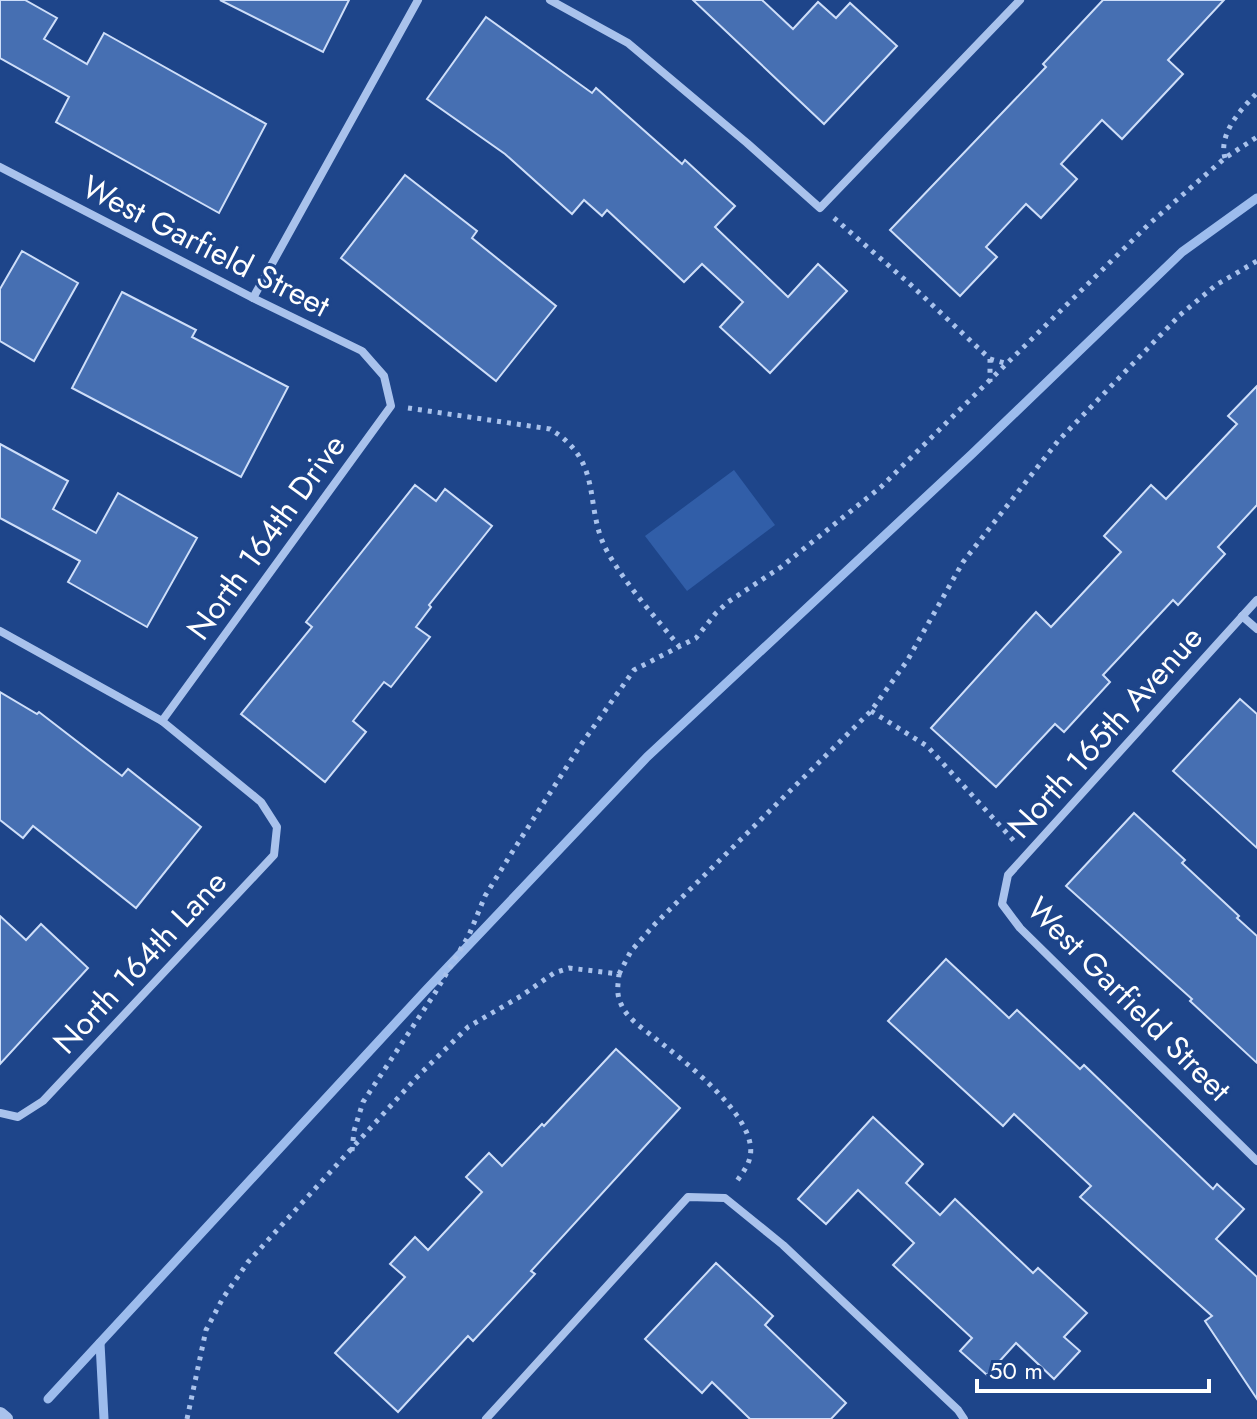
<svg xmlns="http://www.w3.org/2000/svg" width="1257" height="1419" font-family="Jost,sans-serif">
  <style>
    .green { fill: #315ea8 }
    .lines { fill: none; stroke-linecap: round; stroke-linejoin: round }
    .stream { stroke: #9dbced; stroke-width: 9 }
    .building { fill: #466fb2; stroke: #cedef9; stroke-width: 2 }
    .path { stroke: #a9c2ec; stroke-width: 5; stroke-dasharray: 4 6; stroke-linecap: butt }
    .minor { stroke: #a9c2ec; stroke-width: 8 }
    .tertiary { stroke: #a9c2ec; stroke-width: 14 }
    .labels { text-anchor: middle; stroke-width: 6; stroke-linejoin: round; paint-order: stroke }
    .street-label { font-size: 32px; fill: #fff; stroke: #1e458a }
  </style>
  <rect width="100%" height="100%" fill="#1e458a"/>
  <polygon class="green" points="734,470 775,525 687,591 645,536"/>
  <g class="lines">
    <g class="stream">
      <polyline points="100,1343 104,1419"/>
      <polyline points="48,1399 426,990 647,757 972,454 1182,252 1257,198"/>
    </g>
  </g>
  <g class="building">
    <polygon points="0,0 25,0 57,18 44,39 87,64 104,33 266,124 219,213 56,122 69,97 0,58"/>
    <polygon points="220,0 349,0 323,52"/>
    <polygon points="693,0 762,0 793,29 818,2 836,18 850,3 897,46 824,124"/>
    <polygon points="1103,0 1224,0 1168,60 1183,74 1122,139 1102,120 1061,164 1077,179 1041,218 1026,204 986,247 997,257 960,296 890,230 1046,67 1043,64"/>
    <polygon points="486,17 592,93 596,88 682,164 685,160 735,206 715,227 788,297 818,264 847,291 770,373 720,327 743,302 702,264 684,282 607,210 602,216 584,200 572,214 505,154 427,99"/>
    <polygon points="405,175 477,231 472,238 556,306 496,381 341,258"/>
    <polygon points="22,251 78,283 34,361 0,341 0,289"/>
    <polygon points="122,292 196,330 192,337 288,387 241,477 72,388"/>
    <polygon points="1257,386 1257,505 1218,547 1225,554 1178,605 1173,600 1103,675 1110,682 1064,732 1055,724 996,787 931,728 1036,612 1051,627 1121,552 1104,536 1151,485 1166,499 1237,424 1228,416"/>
    <polygon points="0,444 68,481 53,509 96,533 118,493 197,538 147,627 68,582 80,561 0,518"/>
    <polygon points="415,485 436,501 445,489 492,526 429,605 431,607 416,627 430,637 391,687 384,682 353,721 366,732 325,782 241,714 312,627 306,622"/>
    <polygon points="0,692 37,714 39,712 122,776 128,769 201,827 136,908 33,826 23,838 0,820"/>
    <polygon points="1240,699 1257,714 1257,848 1173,771"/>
    <polygon points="1134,813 1185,860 1182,863 1239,916 1237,918 1257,936 1257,1063 1190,1001 1192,999 1066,886"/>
    <polygon points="0,916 26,940 41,924 88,968 0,1064"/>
    <polygon points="946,959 1009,1018 1017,1010 1080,1069 1084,1065 1213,1189 1217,1184 1244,1209 1216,1239 1257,1277 1257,1399 1205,1321 1212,1316 1080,1197 1091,1186 1014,1114 1003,1126 888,1021"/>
    <polygon points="616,1049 680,1108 531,1271 535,1274 473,1341 468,1336 398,1412 335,1353 405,1277 390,1264 415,1237 428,1250 482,1192 466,1177 489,1153 502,1166 542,1124 544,1126"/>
    <polygon points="873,1117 923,1164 906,1183 940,1215 955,1199 1033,1273 1038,1268 1087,1313 1064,1337 1080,1351 1054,1379 1016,1343 987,1375 960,1351 972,1338 893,1265 914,1243 858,1190 826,1224 798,1199"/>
    <polygon points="716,1263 773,1316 765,1325 846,1403 831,1419 750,1419 712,1382 702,1393 645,1339"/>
  </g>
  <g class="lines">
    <g class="path">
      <path d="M1225,158C1218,134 1241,109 1257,93"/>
      <polyline points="834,218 911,285 990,359 990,382"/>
      <polyline points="990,359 1008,364"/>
      <path d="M408,408L550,429C606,463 582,507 608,553C627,586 655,617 679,646"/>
      <polyline points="871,711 927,746 1015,842"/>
      <polyline points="619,974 631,951 655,924 871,711 907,661 963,562 1058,441 1180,315 1216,285 1257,261"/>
      <polyline points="352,1151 354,1131 363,1102 435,993 469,935 485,896 511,854 580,746 634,670 696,638 716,613 728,602 781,567 881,487 1149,224 1225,158 1257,137"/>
      <path d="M187,1419L206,1330L223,1298L248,1262L417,1077L468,1027L521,996L554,973L569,968L619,974C618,985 616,994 621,1004C627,1019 644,1029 656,1039C683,1060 759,1118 750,1157C748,1167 740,1176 735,1184"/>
    </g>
    <g class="minor">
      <polyline points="550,0 628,43 747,143 820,208 1020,0"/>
      <polyline points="0,167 253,298 362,351 384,376 391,406 162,721"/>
      <polyline points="253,298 418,0"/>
      <polyline points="1257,600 1008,875 1002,904 1020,928 1257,1161"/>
      <polyline points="1242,616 1257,629"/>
      <polyline points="0,631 162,721 261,802 277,827 274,855 43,1101 18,1117 0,1113"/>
      <polyline points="486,1419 688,1197 725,1198 783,1245 958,1410 964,1419"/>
    </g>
    <polyline class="tertiary" points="0,1414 6,1419"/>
  </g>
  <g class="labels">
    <g class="street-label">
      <text transform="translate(206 246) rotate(27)" y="11">West Garfield Street</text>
      <text transform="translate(266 537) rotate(-54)" y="11">North 164th Drive</text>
      <text transform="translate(1105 732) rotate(-48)" y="11">North 165th Avenue</text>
      <text transform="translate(140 962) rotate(-47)" y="11">North 164th Lane</text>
      <text transform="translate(1129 999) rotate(45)" y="11">West Garfield Street</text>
    </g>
  </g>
  <path d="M977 1379v12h232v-12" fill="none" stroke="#ffffff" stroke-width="4"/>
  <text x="989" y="1379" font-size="24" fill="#ffffff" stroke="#1e458a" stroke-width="6" paint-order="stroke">50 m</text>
</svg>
